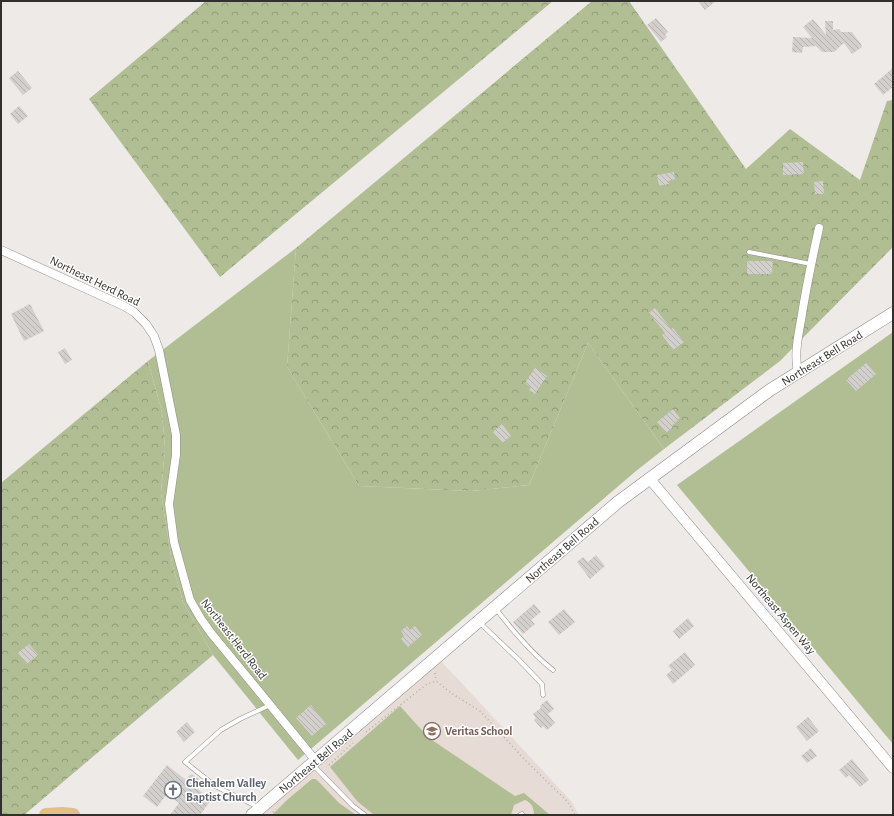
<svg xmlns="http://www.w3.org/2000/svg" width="894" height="816" font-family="'Alegreya Sans',sans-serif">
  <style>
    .built { fill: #e6dbd5 }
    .green { fill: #b1be93 }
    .forest { fill: url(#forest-crowns) }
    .building { fill: url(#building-back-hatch) }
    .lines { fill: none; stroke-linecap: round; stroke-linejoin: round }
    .service-casing { stroke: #908c8b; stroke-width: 5 }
    .minor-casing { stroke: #908c8b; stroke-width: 9 }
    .tertiary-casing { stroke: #908c8b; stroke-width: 11 }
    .secondary-casing { stroke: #908c8b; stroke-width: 13 }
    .primary-casing { stroke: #c6c5c5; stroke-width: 14 }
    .path { stroke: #b2aead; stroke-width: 1.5; stroke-dasharray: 1 3; stroke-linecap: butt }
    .service { stroke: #fff; stroke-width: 4 }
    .minor { stroke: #fff; stroke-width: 8 }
    .tertiary { stroke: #fff; stroke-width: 10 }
    .secondary { stroke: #fff; stroke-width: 12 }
    .primary { stroke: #e0c182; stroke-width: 13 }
    .labels { text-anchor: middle; stroke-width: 3; stroke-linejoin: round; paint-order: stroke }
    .street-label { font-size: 12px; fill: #32302f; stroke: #fff }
    .education-label { font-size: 12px; font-weight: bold; fill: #785e54; stroke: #fff; text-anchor: start }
    .worship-label { font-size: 12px; font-weight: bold; fill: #5b616d; stroke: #fff; text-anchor: start }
  </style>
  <defs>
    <pattern id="forest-crowns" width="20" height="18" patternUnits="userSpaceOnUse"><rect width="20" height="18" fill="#b1be93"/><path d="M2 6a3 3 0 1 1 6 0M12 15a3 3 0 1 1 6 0" fill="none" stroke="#919b78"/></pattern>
    <pattern id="building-back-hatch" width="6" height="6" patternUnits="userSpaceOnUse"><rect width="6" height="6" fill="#d3cfcd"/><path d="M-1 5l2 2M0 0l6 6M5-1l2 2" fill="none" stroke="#b6b2b0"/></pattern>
  </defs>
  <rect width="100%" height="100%" fill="#eeeae8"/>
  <polygon class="built" points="441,661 571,801 579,815 259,815"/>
  <g class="green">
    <polygon points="296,248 287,367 359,486 471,491 529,485 588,343 664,449 636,471 298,760 213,655 183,602 172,563 161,493 165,448 162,412 148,361"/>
    <polygon points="893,332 893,744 677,485"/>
    <path d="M400,706L429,738L515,796L524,793L550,815H534C534,808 532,803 525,800L514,805L511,815H374L357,801L330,767Z"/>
    <polygon points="312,779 315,779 317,780 339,803 356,815 272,815 287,800"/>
  </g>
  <g class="forest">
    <polygon points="206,1 553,1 220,277 89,99"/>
    <polygon points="592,1 629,1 746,169 790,129 860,180 887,101 893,100 893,247 780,361 664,449 588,343 529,485 471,491 359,486 287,367 296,248"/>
    <polygon points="148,361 162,412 165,448 161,493 172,563 183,602 213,655 24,815 1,815 1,483"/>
  </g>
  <g class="building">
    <polygon points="698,1 716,1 705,10"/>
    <polygon points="656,18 668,32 665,35 667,37 661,42 647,25"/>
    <polygon points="813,19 826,35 825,21 833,21 833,30 839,29 841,32 852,32 861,44 862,47 852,54 844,43 834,52 822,52 816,46 803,47 802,53 792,52 793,37 812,38 803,27"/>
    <polygon points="893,68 893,87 883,95 874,84"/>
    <polygon points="18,71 32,88 23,95 9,78"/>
    <polygon points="19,106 28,116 18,124 10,114"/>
    <polygon points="803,162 804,174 783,175 783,163"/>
    <polygon points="674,172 675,179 668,181 669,184 659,186 657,175"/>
    <polygon points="823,181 824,194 815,194 814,182"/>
    <polygon points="747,261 773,261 772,274 747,274"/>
    <polygon points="30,304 44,331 24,341 11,314"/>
    <polygon points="655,308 671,329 673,328 684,342 673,350 662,335 665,333 649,313"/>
    <polygon points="65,348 72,360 65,364 58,352"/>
    <polygon points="866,363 876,374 856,391 846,380"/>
    <polygon points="535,368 547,376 535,394 529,390 531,387 525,383"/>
    <polygon points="673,409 680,418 672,426 673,427 666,433 657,422"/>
    <polygon points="502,424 511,436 502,443 493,432"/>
    <polygon points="596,555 605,566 590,579 577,562 583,557 588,562"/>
    <polygon points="534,604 541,612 531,620 535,624 523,634 513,622"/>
    <polygon points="564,609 575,622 559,635 548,622"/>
    <polygon points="688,618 694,626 679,639 673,631"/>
    <polygon points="407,626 410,630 415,626 422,635 408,647 401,639 404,636 401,631"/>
    <polygon points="29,644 38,655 27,664 18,653"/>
    <polygon points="685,652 695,665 673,684 666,675 672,670 668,666"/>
    <polygon points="547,700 554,709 548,714 555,723 547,730 543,726 541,728 534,720 536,718 533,714 541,708 540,706"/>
    <polygon points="311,705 326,724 312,736 296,718"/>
    <polygon points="808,717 819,731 807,741 796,727"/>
    <polygon points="187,722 195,732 184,742 176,732"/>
    <polygon points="811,748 817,756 807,763 801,756"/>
    <polygon points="852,759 869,780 860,787 849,775 846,778 839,770"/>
    <polygon points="167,765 186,780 191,774 199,779 194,786 211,800 200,815 170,815 179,803 167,794 157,807 143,796"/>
  </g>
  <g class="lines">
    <g class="service-casing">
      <g id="service">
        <polyline points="749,252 811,264"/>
        <path d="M496,609C513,631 531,653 553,670"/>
        <polyline points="480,623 518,659 542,684 543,695"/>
        <polyline points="312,764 353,806 365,815"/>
        <polyline points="258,807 215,786 185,762 221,730 240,719 270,705"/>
        <polyline points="520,815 522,814"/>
      </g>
    </g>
    <g class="minor-casing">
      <g id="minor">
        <polyline points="1,250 124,306 134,312 146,324 154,336 159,350 176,435 176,455 169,504 174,542 190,600 201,619 211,633 316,761"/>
        <path d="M798,372C794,355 798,337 801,320C806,289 812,259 819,228"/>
      </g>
    </g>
    <g class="tertiary-casing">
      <polyline id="tertiary" points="649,478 893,768"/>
    </g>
    <g class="secondary-casing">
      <polyline id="secondary" points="252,815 618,502 770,390 893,313"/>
    </g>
    <g class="primary-casing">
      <polyline id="primary" points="46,815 62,814 73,815"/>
    </g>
    <g class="path">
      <polyline points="435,673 436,681"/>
      <polyline points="366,732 427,684 436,681 451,693 480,711 526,761 568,802 575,815"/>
      <polyline points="329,765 353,743"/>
      <polyline points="270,815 276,809"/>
    </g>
    <use href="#service" class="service"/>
    <use href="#minor" class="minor"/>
    <use href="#tertiary" class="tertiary"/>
    <use href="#secondary" class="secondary"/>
    <use href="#primary" class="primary"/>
  </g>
  <defs>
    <g id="school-ring" transform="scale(0.9)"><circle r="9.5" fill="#fff" stroke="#8d6e63" stroke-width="1.5"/><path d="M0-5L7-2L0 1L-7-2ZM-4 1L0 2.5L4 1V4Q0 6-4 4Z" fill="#8d6e63"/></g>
    <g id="church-ring" transform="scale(0.9)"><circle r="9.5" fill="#fff" stroke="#6b7280" stroke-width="1.5"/><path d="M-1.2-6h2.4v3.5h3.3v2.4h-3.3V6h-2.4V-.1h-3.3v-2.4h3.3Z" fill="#6b7280"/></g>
  </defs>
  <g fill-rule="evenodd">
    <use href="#school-ring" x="432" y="731"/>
    <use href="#church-ring" x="173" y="790"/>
  </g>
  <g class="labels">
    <g class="street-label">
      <text transform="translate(95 281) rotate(26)" y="4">Northeast Herd Road</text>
      <text transform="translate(822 358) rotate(-32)" y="4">Northeast Bell Road</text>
      <text transform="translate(562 550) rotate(-41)" y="4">Northeast Bell Road</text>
      <text transform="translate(781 614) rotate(50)" y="4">Northeast Aspen Way</text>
      <text transform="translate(234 639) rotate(52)" y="4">Northeast Herd Road</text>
      <text transform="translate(316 761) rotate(-40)" y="4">Northeast Bell Road</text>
    </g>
    <g class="education-label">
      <text x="445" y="735">Veritas School</text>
    </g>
    <g class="worship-label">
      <text x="186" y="787">Chehalem Valley<tspan x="186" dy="14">Baptist Church</tspan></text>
    </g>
  </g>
  <rect width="894" height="816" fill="none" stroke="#32302f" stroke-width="4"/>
</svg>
